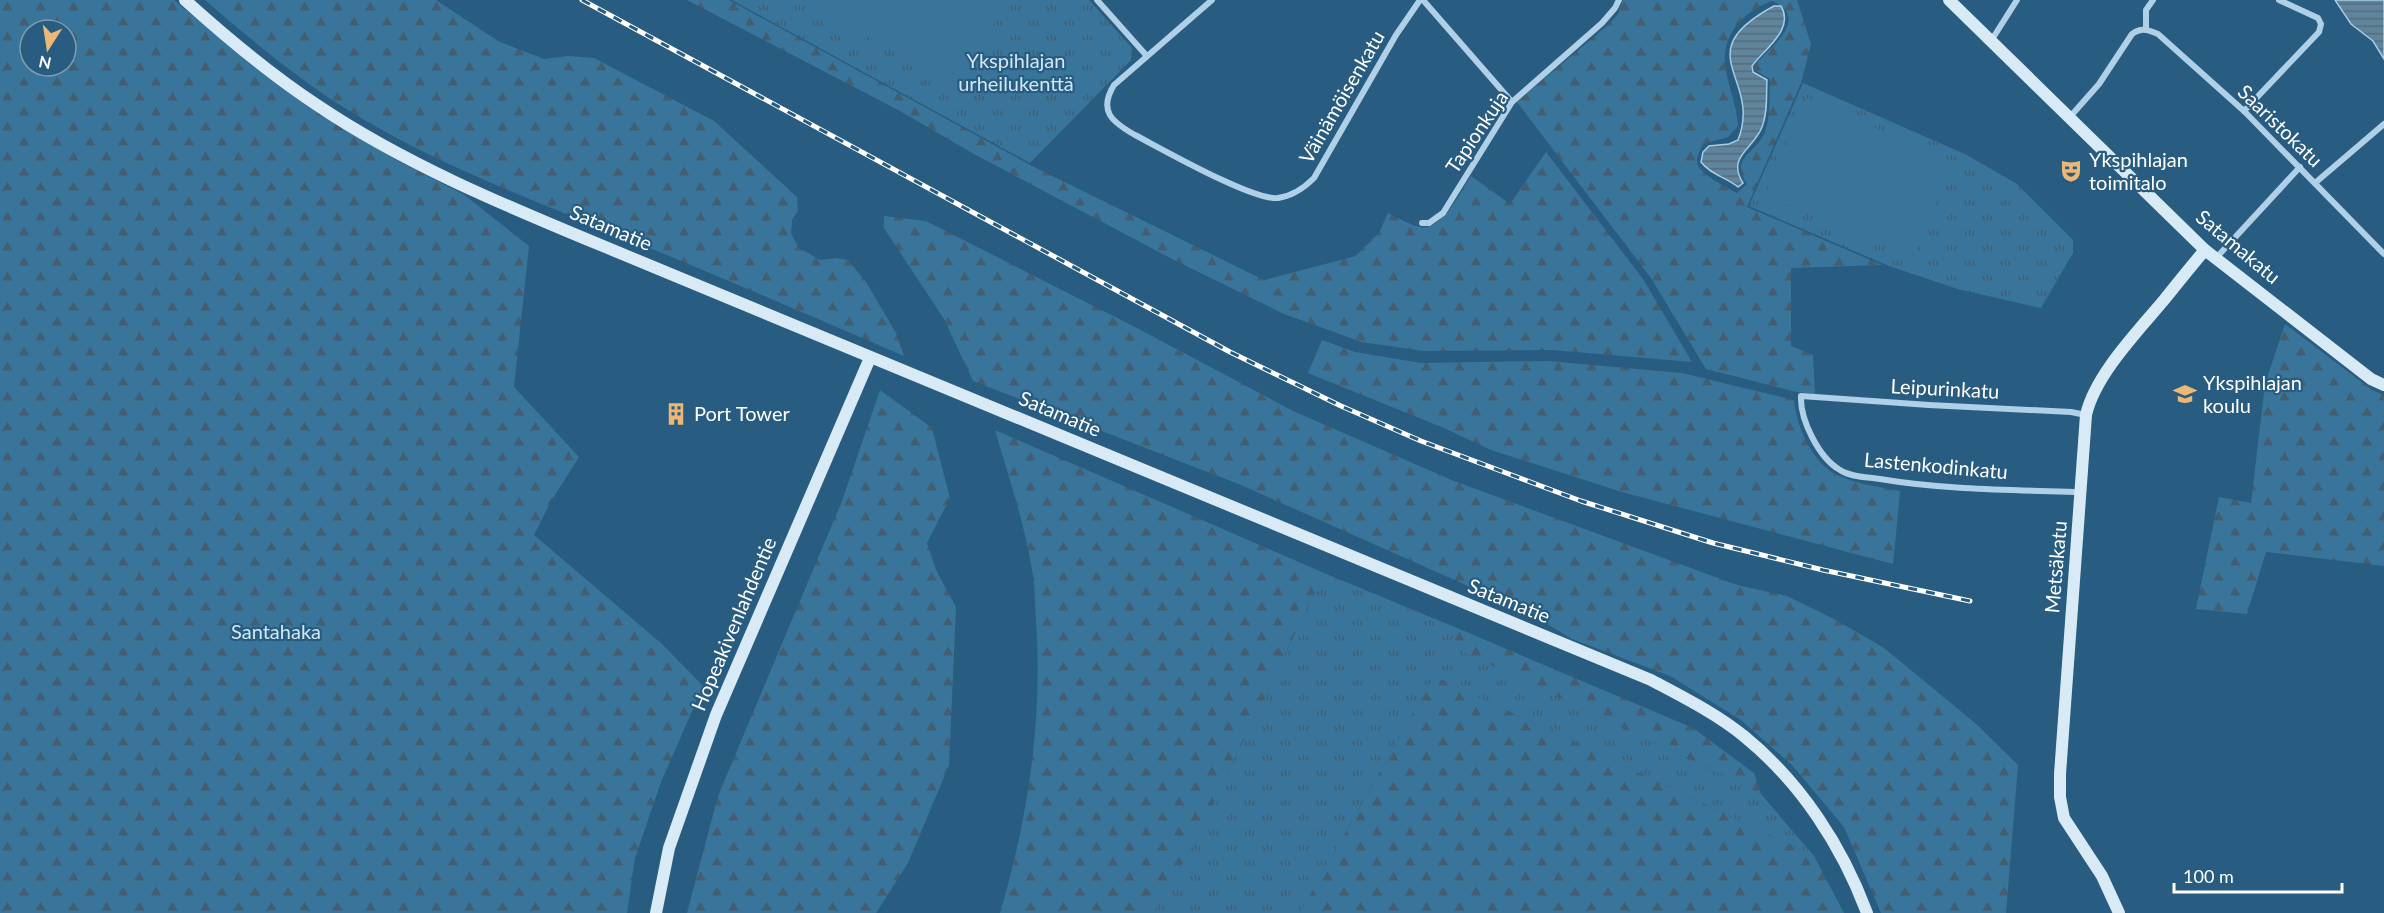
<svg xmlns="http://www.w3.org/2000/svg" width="2384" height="913" font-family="Lato,sans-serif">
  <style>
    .grass { fill: url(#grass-tufts) }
    .forest { fill: url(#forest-firs); fill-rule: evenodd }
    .pitch { fill: #39759b }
    .water { fill: url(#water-rules); stroke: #a4cde6; stroke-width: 1.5 }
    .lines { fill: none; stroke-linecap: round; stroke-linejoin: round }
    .street { stroke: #afd0e6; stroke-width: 6 }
    .secondary { stroke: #d8eaf5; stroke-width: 12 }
    .rail-casing { stroke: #fff; stroke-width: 5 }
    .rail { stroke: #285c80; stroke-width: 3; stroke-dasharray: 9; stroke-linecap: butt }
    .labels { text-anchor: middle; stroke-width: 4.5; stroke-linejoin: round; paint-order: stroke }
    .park-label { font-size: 20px; fill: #d2e7f5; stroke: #285c80 }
    .street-label { font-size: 20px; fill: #fff; stroke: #285c80 }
    .poi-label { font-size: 20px; fill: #fff; stroke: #285c80; text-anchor: start }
  </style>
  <defs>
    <pattern id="grass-tufts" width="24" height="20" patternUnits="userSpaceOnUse" patternTransform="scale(1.5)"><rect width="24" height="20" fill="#39759b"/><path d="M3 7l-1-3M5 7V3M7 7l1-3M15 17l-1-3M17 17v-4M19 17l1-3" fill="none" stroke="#435e70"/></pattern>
    <pattern id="forest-firs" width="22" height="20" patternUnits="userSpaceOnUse" patternTransform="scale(1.5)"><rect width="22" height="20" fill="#39759b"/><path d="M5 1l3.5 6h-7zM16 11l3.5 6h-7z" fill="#435e70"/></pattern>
    <pattern id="water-rules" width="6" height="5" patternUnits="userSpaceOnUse" patternTransform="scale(1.5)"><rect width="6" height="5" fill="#5f849c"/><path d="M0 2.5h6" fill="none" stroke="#566b78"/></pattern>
  </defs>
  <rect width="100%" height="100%" fill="#285c80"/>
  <g class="grass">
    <polygon points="732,0 1089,0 1132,48 1131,60 1030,163"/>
    <polygon points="1803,83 1967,155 2017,184 2073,240 2073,253 2041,308 1958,289 1889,266 1749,206"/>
    <polygon points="1324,573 1457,628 1450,645 1761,794 1814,856 1434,676 1300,913 1153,913 1192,847"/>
  </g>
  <g class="forest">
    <path d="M0,0H174L259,70L337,124L400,162L463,194L529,246L514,387L579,457L550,503L534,535L662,644L703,686L661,782L635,858L627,913H0ZM30,30H66V66H30Z"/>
    <path d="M205,0H436L498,41L544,59L568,56L594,58L714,121L797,197L798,211L792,220L791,233L798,247L820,260L836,258L848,260L866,282L896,333L904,356C810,316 715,274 620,236C528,198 433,163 348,110C297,78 250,39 205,0Z"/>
    <path d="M687,0H729L1032,166L1264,280L1356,256L1379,233L1388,213C1398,218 1409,224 1419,227C1442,232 1460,192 1471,176L1510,204L1546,152L1643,279L1692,362L1552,350L1424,351L1361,342L1326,329L1284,314L1174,260L974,154L900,111Z"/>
    <path d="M1623,0H1797L1811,44L1801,83L1747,207L1882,265L1791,268V346L1813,355L1815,394L1797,392L1706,369L1651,278L1517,102L1608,25L1618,14ZM1772,1C1813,18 1767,50 1753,67L1755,70L1770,79C1769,95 1771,116 1765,132C1756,154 1729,157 1747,184L1737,193C1728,188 1697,173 1697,162C1696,156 1701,149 1703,144L1728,137L1738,126C1737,106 1729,89 1726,70C1719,37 1743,11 1772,1Z"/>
    <polygon points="884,216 926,221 1135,327 1293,411 1454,481 1737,585 1787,596 1836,620 1884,648 1975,723 2018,765 2006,913 1881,913 1844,827 1792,765 1741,720 1670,676 1572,639 1529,613 1241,485 973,381 944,319 884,228"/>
    <polygon points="2285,324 2372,390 2384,395 2384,566 2266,552 2247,614 2196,609 2219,497 2251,503 2265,384"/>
    <path d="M1322,340L1355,352L1421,363L1548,361L1682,373L1794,400C1796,425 1812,463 1837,475C1856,484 1879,487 1900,491L1893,564L1622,492L1491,450L1444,428L1308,373Z"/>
    <polygon points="880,390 932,428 950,498 927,543 936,570 956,607 949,765 908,863 876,913 687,913 718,796 842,501"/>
    <path d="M995,430L1324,573L1192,847L1153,913H1000C1028,818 1043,720 1036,621C1035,606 1035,590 1033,575C1025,525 1009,478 995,430Z"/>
    <polygon points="1457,628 1693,728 1754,773 1761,794 1449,645"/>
    <polygon points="1434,676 1814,856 1844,913 1300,913"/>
  </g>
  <g class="pitch">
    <polygon points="808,0 1007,0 959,87 806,4"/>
    <polygon points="1807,98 1954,162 1912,259 1765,195"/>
  </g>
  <g class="water">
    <polygon points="2335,0 2384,0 2384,59 2373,41 2351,24"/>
    <path d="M1774,6H1781C1795,30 1764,49 1752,66L1753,72L1767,80C1766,95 1768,112 1762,127C1754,149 1726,156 1743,183L1738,187C1726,177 1711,175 1701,162L1703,152L1709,146L1729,144L1738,140C1763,77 1685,54 1774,6Z"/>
  </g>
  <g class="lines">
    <g class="street">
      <polyline points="1097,0 1146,55"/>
      <path d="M1212,0L1114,85C1098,111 1112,122 1135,135C1162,149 1253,201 1278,198C1293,196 1304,188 1314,178L1396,35L1420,0"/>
      <polyline points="1423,0 1512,102"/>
      <polyline points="2146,30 2146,10 2153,0"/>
      <polyline points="1991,41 2017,0"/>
      <polyline points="2244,111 2319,32 2321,24 2318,18 2279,0"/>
      <path d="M2069,118L2099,84L2132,34C2141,27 2148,30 2158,34L2244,111L2384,254"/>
      <polyline points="2315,183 2384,124"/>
      <polyline points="1422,223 1429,223 1443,213 1512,102 1602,23 1615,8 1619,0"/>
      <polyline points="2216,258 2300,167"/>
      <path d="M2080,492C2013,490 1945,490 1880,479C1867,477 1850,477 1840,470C1819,458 1800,420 1801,396L1929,405L2071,412L2086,415"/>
    </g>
    <g class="secondary">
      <path d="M185,0C227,38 270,74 317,105C412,169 521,212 627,256L1651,680C1683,697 1717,714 1745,737C1801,783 1842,846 1867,913"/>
      <polyline points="1949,0 2205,250 2371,379 2384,385"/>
      <polyline points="656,913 669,848 716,715 870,358"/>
      <path d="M2119,913L2102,876L2064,818L2060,797V774L2086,415C2095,375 2138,331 2164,300C2178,283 2191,266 2205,250"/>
    </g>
    <g class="rail-casing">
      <polyline id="rail" points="582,0 1230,352 1341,406 1421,441 1581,501 1713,543 1823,570 1970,601"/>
    </g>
    <use href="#rail" class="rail"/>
  </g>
  <defs>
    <g id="theatre-bare" transform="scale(1.8)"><path d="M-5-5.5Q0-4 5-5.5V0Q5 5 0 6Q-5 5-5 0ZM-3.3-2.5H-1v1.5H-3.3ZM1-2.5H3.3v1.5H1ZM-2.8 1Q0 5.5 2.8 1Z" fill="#edb876" stroke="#285c80" stroke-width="2.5" paint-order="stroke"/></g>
    <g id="school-bare" transform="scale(1.8)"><path d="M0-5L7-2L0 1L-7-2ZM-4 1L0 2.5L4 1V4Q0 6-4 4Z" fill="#edb876" stroke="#285c80" stroke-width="2.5" paint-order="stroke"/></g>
    <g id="building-bare" transform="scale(1.8)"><path d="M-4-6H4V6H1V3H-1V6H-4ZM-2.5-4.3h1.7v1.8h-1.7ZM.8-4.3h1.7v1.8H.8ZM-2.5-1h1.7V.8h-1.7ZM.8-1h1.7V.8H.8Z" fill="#edb876" stroke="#285c80" stroke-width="2.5" paint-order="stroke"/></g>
  </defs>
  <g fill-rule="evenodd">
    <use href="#theatre-bare" x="2071" y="171"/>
    <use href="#school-bare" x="2185" y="394"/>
    <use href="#building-bare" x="676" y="414"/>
  </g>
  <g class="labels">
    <g class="park-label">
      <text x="1016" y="68">Ykspihlajan<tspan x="1016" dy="23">urheilukenttä</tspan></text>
      <text x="276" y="639">Santahaka</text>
    </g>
    <g class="street-label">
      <text transform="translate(1342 97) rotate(-60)" y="7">Väinämöisenkatu</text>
      <text transform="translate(2280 126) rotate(44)" y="7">Saaristokatu</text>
      <text transform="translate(1477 132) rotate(-56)" y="7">Tapionkuja</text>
      <text transform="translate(611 228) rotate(23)" y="7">Satamatie</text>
      <text transform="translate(2238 247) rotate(40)" y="7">Satamakatu</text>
      <text transform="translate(1945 389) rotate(3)" y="7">Leipurinkatu</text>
      <text transform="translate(1060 414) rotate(23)" y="7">Satamatie</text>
      <text transform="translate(1936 466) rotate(5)" y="7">Lastenkodinkatu</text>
      <text transform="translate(2056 567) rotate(-85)" y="7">Metsäkatu</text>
      <text transform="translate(1509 601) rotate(22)" y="7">Satamatie</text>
      <text transform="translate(734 624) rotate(-67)" y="7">Hopeakivenlahdentie</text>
    </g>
    <g class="poi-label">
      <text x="2089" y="167">Ykspihlajan<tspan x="2089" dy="23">toimitalo</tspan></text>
      <text x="2203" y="390">Ykspihlajan<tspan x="2203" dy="23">koulu</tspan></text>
      <text x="694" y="421">Port Tower</text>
    </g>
  </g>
  <g transform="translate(48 48) rotate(192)"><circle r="28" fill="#285c80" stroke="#7e9db3" stroke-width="1.5"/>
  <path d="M0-4.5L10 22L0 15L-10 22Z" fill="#edb876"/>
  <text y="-9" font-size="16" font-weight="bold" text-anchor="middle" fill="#ffffff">N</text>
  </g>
  <path d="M2174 883v9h168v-9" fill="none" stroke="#ffffff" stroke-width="3"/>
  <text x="2183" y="883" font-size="18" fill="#ffffff" stroke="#285c80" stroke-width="4.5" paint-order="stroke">100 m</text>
</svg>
